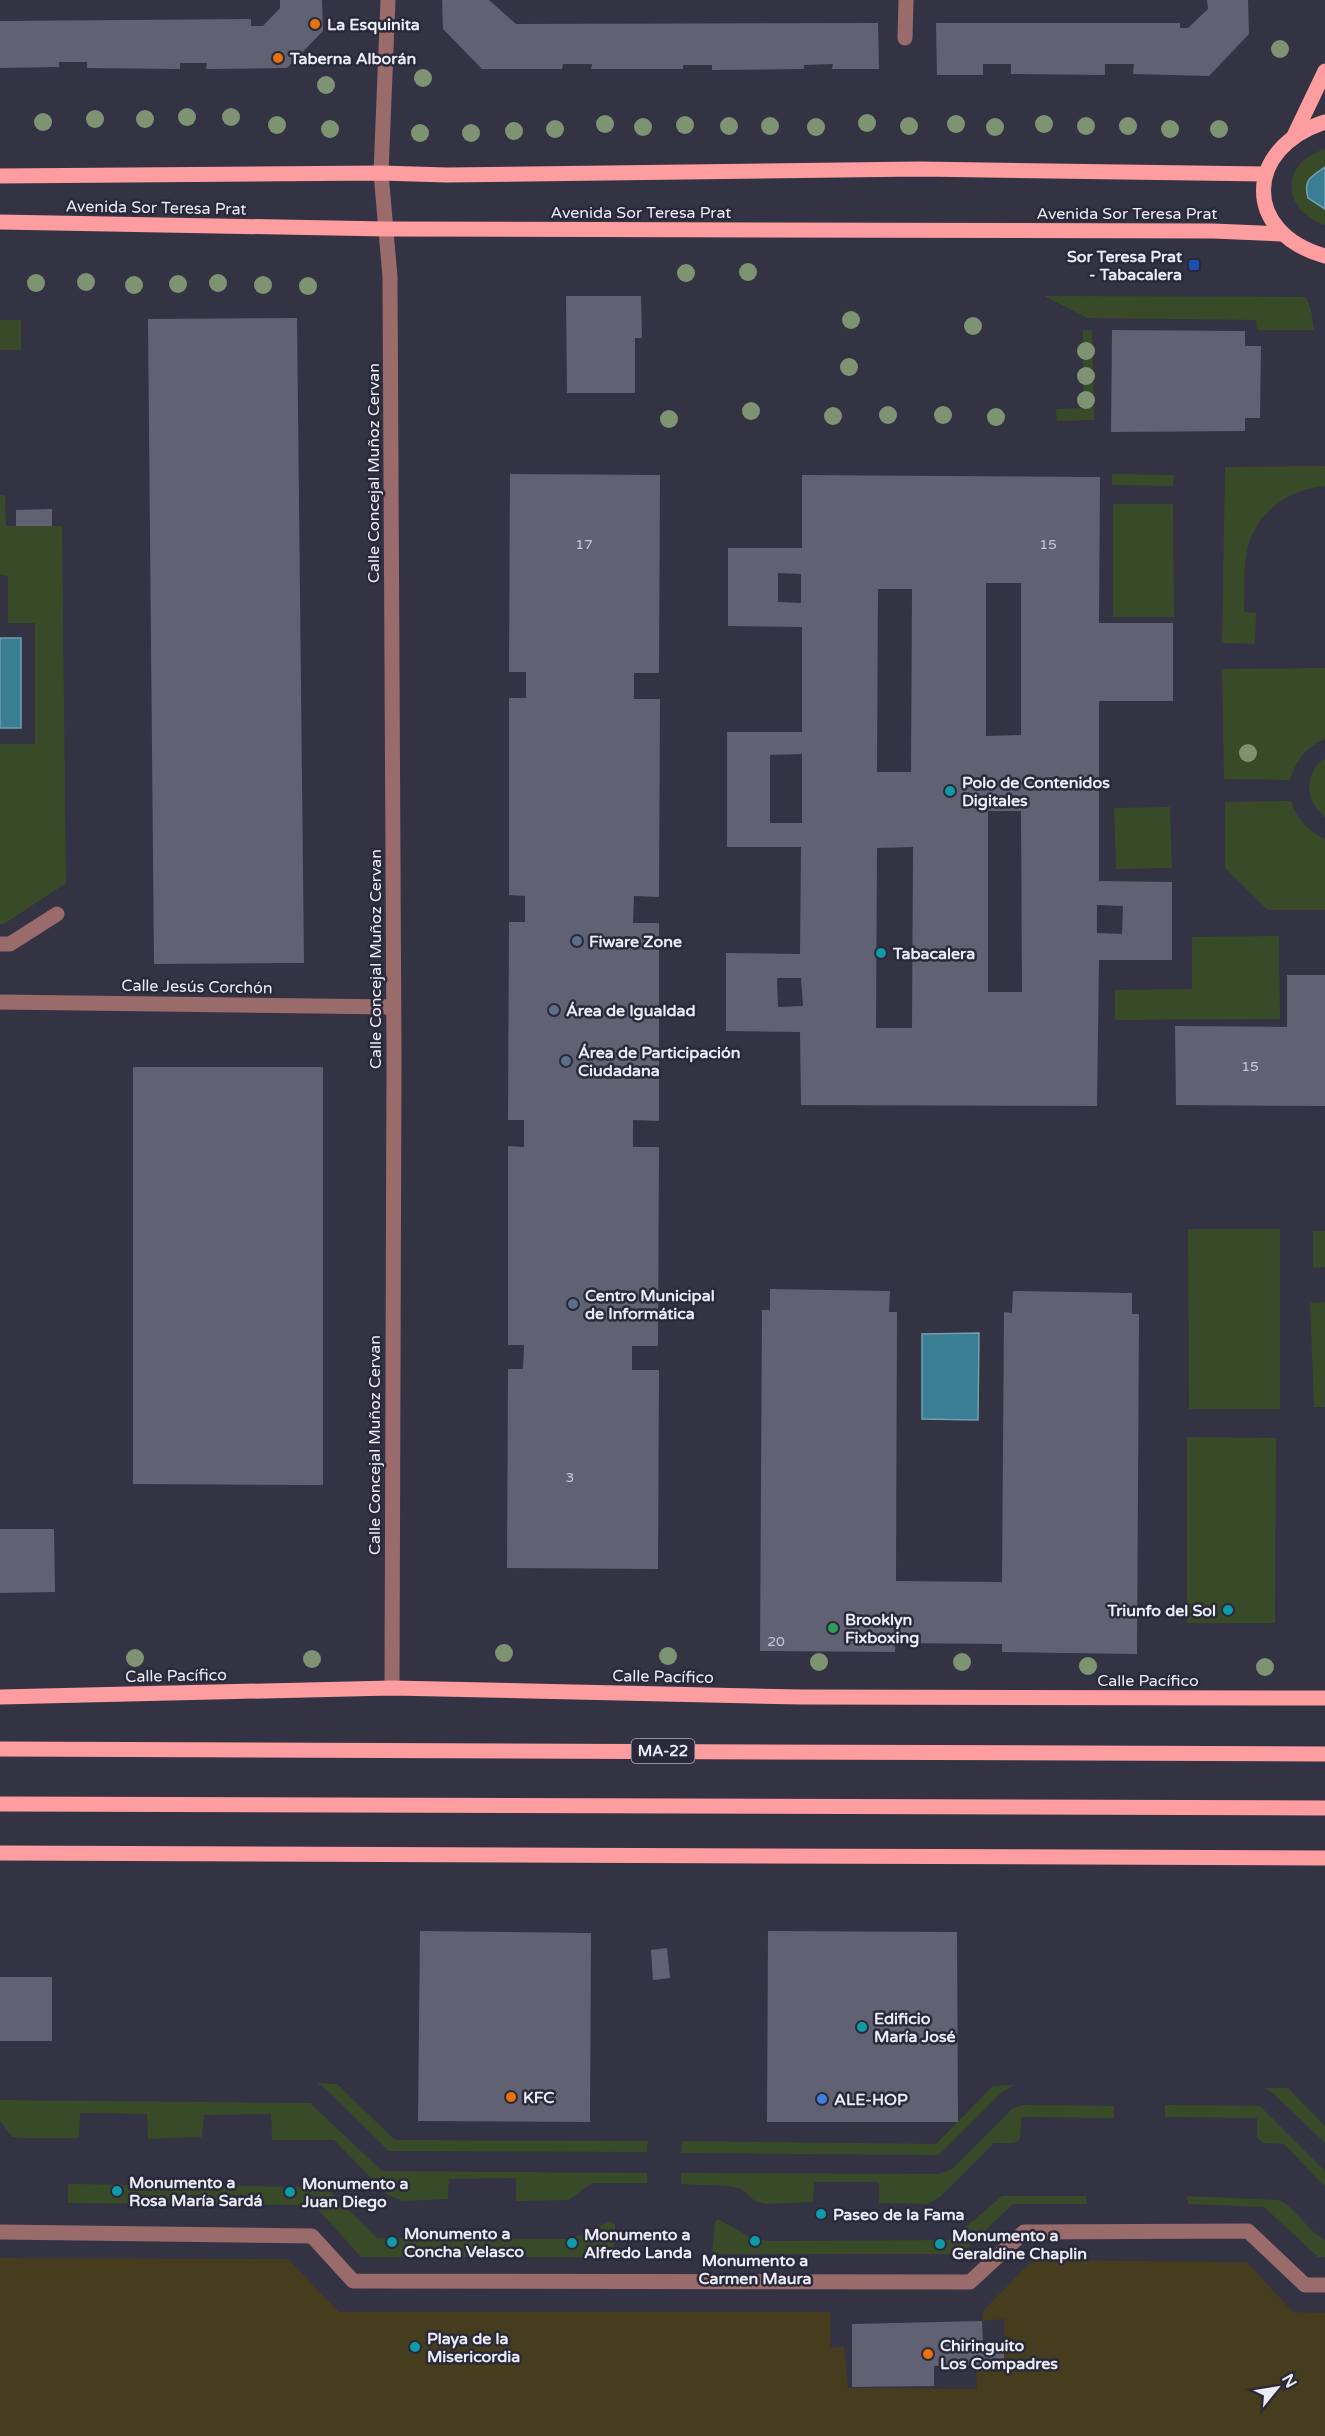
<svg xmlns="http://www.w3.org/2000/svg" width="1325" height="2436" font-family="'Varela Round',sans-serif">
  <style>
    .green { fill: #394a28 }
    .sand { fill: #453d1d }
    .water { fill: #3a7e94; stroke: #6f9fb1; stroke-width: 1.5 }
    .building { fill: #606173; fill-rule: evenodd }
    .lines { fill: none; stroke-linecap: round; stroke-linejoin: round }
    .minor { stroke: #9a6b6b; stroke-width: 15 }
    .major { stroke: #fe9d9f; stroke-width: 15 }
    .tree { fill: #7d9372 }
    .food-dot { fill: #e8710a; stroke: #292939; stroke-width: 2 }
    .transit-dot { fill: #1a4fb4; stroke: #292939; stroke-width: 2 }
    .culture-dot { fill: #0f9aa8; stroke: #292939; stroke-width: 2 }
    .service-dot { fill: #5c6f8a; stroke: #292939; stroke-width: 2 }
    .leisure-dot { fill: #2e9e5b; stroke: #292939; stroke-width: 2 }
    .shop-dot { fill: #3f7fe0; stroke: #292939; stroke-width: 2 }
    .labels { text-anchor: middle; stroke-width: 5; stroke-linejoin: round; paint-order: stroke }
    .number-label { font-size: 14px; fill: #c8c9d5 }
    .shield { fill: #292939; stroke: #b1b2bd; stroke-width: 1.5 }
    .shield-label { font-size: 15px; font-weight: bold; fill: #ebecf6 }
    .poi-label { font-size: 16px; font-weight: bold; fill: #ebecf6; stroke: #292939; text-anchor: start }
    .street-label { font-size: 16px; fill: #ebecf6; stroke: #292939 }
  </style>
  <rect width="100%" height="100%" fill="#334"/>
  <g class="green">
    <path d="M1325,149V225C1281,210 1279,163 1325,149Z"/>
    <polygon points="1044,296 1306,297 1311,310 1314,330 1257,330 1256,320 1087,318"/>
    <rect x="0" y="320" width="21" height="30"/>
    <polygon points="1083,330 1092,330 1094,420 1057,421 1056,409 1083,408"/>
    <path d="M1325,466V486C1288,489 1255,513 1247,551C1243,571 1245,592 1244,612L1256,613L1255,644L1222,643L1225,467Z"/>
    <polygon points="1112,474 1174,475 1173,486 1112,485"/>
    <polygon points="0,495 5,495 6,526 62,526 66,883 4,924 0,924 0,744 35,744 35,623 8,623 8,576 0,575"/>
    <polygon points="1113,504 1173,504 1174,617 1113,617"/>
    <path d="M1325,668V739C1306,747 1296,760 1290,780L1224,779L1222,669Z"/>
    <path d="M1325,758V817C1304,801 1304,774 1325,758Z"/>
    <path d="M1291,801C1297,819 1308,831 1325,839V910H1268L1225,868V802Z"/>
    <polygon points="1170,807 1172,868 1116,869 1114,808"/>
    <polygon points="1279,936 1280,1019 1115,1020 1115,990 1192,989 1192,937"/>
    <polygon points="1188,1229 1280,1229 1280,1409 1189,1409"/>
    <polygon points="1313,1231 1325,1231 1325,1267 1313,1268"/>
    <polygon points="1325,1302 1325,1407 1314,1407 1310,1303"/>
    <polygon points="1187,1437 1276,1438 1275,1623 1187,1623"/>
    <polygon points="317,2083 337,2084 395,2140 648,2141 647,2152 389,2151 327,2090"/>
    <polygon points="1014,2085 1001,2093 939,2155 681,2153 682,2141 936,2144 993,2086"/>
    <polygon points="1265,2088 1288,2088 1325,2126 1325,2143 1275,2095"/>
    <polygon points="0,2100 310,2103 382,2171 647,2173 647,2183 592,2183 569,2200 516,2201 516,2178 449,2179 448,2199 403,2201 388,2195 334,2140 272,2140 271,2114 204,2115 202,2137 148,2139 147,2114 80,2113 79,2138 22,2138 12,2137 0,2121"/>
    <polygon points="1024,2105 1114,2106 1114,2118 1022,2117 1020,2139 1014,2143 994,2143 940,2197 927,2204 879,2203 879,2182 814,2182 813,2202 766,2204 755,2201 740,2188 726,2186 681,2184 681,2173 939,2174 952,2169 1013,2108"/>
    <polygon points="1165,2105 1260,2106 1325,2171 1325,2187 1284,2144 1263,2143 1257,2138 1257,2118 1165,2117"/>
    <polygon points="68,2184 326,2187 377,2238 568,2239 585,2234 610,2221 615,2225 613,2257 361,2257 314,2205 68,2203"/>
    <polygon points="1002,2196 1086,2196 1087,2204 1013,2204 961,2254 712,2254 715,2222 718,2219 750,2237 768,2241 951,2240"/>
    <path d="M1187,2196L1278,2200C1297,2208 1306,2230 1325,2240V2257H1318L1264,2207L1188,2204Z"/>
  </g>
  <polygon class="sand" points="0,2258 288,2259 339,2312 830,2312 831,2348 844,2346 848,2388 977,2389 976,2366 1004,2365 1004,2319 982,2321 983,2311 1032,2260 1247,2262 1293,2312 1325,2313 1325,2436 0,2436"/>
  <g class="water">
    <path d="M1325,167V209L1308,198C1303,179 1311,177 1325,167Z"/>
    <rect x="0" y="638" width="21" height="90"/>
    <polygon points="979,1333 978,1420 922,1419 922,1334"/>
  </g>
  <g class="building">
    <polygon points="280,0 322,0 323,31 287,68 206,69 207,63 180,63 180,69 87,68 87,62 59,62 59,67 0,68 0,21 251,19 251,26 263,26 280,8"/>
    <polygon points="442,0 489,0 516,24 878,23 879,69 832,69 833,64 804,65 804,69 712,70 712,65 683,65 683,69 591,69 592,64 563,64 562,69 482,69 443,29"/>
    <polygon points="1207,0 1248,0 1249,34 1209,76 1133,74 1134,64 1105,64 1105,75 1011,74 1011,64 983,64 983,75 937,75 936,23 1180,23 1180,28 1188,28 1208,9"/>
    <polygon points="566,296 641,296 642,338 635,338 635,393 567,393"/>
    <polygon points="297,318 304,963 154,964 148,319"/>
    <polygon points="1112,330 1245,331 1245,346 1261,346 1260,418 1245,418 1245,431 1111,432"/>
    <polygon points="510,474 660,475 659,673 634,673 634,699 660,699 659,897 634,896 633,923 659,923 659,1121 633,1120 633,1147 659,1147 658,1346 632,1346 632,1370 659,1370 658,1569 507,1568 508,1369 523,1369 524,1345 508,1345 508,1146 524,1147 524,1120 508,1120 509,922 525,922 525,896 509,895 509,698 526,698 526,672 509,672"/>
    <path d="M802,475L1100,477L1099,623H1173V701H1099V881L1172,882V960H1099L1097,1106L801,1105L800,1032L726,1031V953L800,954L801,847H727V732H802V627L728,626V548H802ZM778,573L801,574V603L778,602ZM986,583H1021V735L986,736ZM878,589H912L911,772H877ZM802,754V823H770V755ZM988,811H1021L1022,992H988ZM913,847L912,1028H876L877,848ZM1097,905L1123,906L1122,934L1097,933ZM777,978H801L803,1006L778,1007Z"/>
    <polygon points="52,509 52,526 16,526 16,510"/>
    <polygon points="1287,975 1325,975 1325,1106 1176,1105 1175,1026 1287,1027"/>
    <polygon points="133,1067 323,1067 323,1485 133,1484"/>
    <polygon points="770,1289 890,1291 889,1312 897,1312 896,1581 1002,1582 1004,1312 1012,1313 1013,1291 1132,1293 1132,1314 1139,1314 1137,1654 1002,1652 1002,1644 895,1643 895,1652 760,1651 762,1310 770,1310"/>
    <polygon points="0,1529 54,1529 55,1592 0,1593"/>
    <polygon points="420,1931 591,1933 590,2122 418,2121"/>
    <polygon points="768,1931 957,1932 958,2122 767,2122"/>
    <polygon points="667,1948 670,1978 653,1980 651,1950"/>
    <rect x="0" y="1977" width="52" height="64"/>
    <polygon points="982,2321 983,2344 1004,2344 1004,2365 934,2366 934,2386 852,2387 852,2324"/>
  </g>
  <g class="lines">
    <g class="minor">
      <polyline points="388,0 381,173 390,277 394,1058 392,1688"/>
      <polyline points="905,38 906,0"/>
      <polyline points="0,944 10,944 57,914"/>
      <polyline points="0,1002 393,1007"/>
      <polyline points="0,2232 312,2236 353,2281 970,2282 1024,2232 1248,2231 1305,2285 1325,2285"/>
    </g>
    <g class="major">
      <path d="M1325,122C1244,148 1242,233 1325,256"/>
      <polyline points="1293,138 1325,71"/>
      <polyline points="0,176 381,173 447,175 920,169 1264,174"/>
      <polyline points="0,222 386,229 1213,231 1283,234"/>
      <polyline points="0,1697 392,1688 801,1697 1325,1698"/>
      <polyline points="0,1749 1325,1754"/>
      <polyline points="0,1804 1325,1808"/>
      <polyline points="0,1853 1325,1858"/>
    </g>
  </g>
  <g class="tree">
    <circle cx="1280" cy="49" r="9"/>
    <circle cx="423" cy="78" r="9"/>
    <circle cx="326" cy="85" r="9"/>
    <circle cx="187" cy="117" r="9"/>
    <circle cx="231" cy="117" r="9"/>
    <circle cx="95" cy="119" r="9"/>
    <circle cx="145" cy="119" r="9"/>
    <circle cx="43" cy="122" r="9"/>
    <circle cx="867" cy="123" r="9"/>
    <circle cx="605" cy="124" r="9"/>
    <circle cx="956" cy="124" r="9"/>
    <circle cx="1044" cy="124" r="9"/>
    <circle cx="277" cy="125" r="9"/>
    <circle cx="685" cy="125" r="9"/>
    <circle cx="729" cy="126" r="9"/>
    <circle cx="770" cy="126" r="9"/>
    <circle cx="909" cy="126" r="9"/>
    <circle cx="1086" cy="126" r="9"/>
    <circle cx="1128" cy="126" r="9"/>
    <circle cx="643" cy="127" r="9"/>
    <circle cx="816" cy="127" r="9"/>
    <circle cx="995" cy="127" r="9"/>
    <circle cx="330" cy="129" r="9"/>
    <circle cx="555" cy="129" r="9"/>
    <circle cx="1170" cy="129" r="9"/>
    <circle cx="1219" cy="129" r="9"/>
    <circle cx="514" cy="131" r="9"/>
    <circle cx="420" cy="133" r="9"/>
    <circle cx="471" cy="133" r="9"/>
    <circle cx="748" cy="272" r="9"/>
    <circle cx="686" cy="273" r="9"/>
    <circle cx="86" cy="282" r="9"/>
    <circle cx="36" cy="283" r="9"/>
    <circle cx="218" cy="283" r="9"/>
    <circle cx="178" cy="284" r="9"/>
    <circle cx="134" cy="285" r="9"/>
    <circle cx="263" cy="285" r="9"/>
    <circle cx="308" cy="286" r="9"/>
    <circle cx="851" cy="320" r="9"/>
    <circle cx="973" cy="326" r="9"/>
    <circle cx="1086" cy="351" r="9"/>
    <circle cx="849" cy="367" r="9"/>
    <circle cx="1086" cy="376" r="9"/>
    <circle cx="1086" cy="400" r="9"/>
    <circle cx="751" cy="411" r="9"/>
    <circle cx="888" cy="415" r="9"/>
    <circle cx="943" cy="415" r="9"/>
    <circle cx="833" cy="416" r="9"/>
    <circle cx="996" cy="417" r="9"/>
    <circle cx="669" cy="419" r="9"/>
    <circle cx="1248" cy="753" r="9"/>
    <circle cx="504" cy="1653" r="9"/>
    <circle cx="668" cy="1656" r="9"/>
    <circle cx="135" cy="1658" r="9"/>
    <circle cx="312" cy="1659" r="9"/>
    <circle cx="819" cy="1662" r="9"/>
    <circle cx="962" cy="1662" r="9"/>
    <circle cx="1088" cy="1666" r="9"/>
    <circle cx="1265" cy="1667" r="9"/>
  </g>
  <g class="food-dot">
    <circle cx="315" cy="24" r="6"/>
    <circle cx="278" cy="58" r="6"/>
    <circle cx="511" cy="2097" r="6"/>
    <circle cx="928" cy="2354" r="6"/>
  </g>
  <rect class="transit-dot" x="1188" y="259" width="12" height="12" rx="3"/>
  <g class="culture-dot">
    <circle cx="950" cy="791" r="6"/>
    <circle cx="881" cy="953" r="6"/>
    <circle cx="1228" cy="1610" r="6"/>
    <circle cx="862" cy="2027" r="6"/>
    <circle cx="117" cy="2191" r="6"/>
    <circle cx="290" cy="2192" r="6"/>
    <circle cx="821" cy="2214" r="6"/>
    <circle cx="755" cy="2241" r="6"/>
    <circle cx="392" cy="2242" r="6"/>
    <circle cx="572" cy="2243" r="6"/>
    <circle cx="940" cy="2244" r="6"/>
    <circle cx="415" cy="2347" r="6"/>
  </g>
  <g class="service-dot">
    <circle cx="577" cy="941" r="6"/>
    <circle cx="554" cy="1010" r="6"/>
    <circle cx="566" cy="1061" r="6"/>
    <circle cx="573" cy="1304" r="6"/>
  </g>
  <circle class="leisure-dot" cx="833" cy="1628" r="6"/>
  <circle class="shop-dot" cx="822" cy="2099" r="6"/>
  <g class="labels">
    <g class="number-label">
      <text x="584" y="549">17</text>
      <text x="1048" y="549">15</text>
      <text x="1250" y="1071">15</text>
      <text x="570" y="1482">3</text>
      <text x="776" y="1646">20</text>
    </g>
    <rect class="shield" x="631.5" y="1739" width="63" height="24" rx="4.5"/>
    <g class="shield-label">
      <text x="663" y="1756">MA-22</text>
    </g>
    <g class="poi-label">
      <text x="327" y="30">La Esquinita</text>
      <text x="290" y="64">Taberna Alborán</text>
      <text x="1182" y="262" text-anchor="end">Sor Teresa Prat<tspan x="1182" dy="18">- Tabacalera</tspan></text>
      <text x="962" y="788">Polo de Contenidos<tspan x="962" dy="18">Digitales</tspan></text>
      <text x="589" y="947">Fiware Zone</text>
      <text x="893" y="959">Tabacalera</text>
      <text x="566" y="1016">Área de Igualdad</text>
      <text x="578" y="1058">Área de Participación<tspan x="578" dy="18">Ciudadana</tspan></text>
      <text x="585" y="1301">Centro Municipal<tspan x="585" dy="18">de Informática</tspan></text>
      <text x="1216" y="1616" text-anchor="end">Triunfo del Sol</text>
      <text x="845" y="1625">Brooklyn<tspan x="845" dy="18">Fixboxing</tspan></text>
      <text x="874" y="2024">Edificio<tspan x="874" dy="18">María José</tspan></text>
      <text x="523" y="2103">KFC</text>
      <text x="834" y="2105">ALE-HOP</text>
      <text x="129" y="2188">Monumento a<tspan x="129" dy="18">Rosa María Sardá</tspan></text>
      <text x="302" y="2189">Monumento a<tspan x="302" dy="18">Juan Diego</tspan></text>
      <text x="833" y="2220">Paseo de la Fama</text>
      <text x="404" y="2239">Monumento a<tspan x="404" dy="18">Concha Velasco</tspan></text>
      <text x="584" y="2240">Monumento a<tspan x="584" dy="18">Alfredo Landa</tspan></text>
      <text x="952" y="2241">Monumento a<tspan x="952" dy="18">Geraldine Chaplin</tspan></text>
      <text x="755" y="2266" text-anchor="middle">Monumento a<tspan x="755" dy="18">Carmen Maura</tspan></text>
      <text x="427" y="2344">Playa de la<tspan x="427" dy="18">Misericordia</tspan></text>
      <text x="940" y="2351">Chiringuito<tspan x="940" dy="18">Los Compadres</tspan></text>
    </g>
    <g class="street-label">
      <text transform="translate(156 207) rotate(1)" y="6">Avenida Sor Teresa Prat</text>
      <text x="641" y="218">Avenida Sor Teresa Prat</text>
      <text x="1127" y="219">Avenida Sor Teresa Prat</text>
      <text transform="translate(373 473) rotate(-90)" y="6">Calle Concejal Muñoz Cervan</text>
      <text transform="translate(375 959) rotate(-90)" y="6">Calle Concejal Muñoz Cervan</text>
      <text transform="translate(197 986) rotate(1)" y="6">Calle Jesús Corchón</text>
      <text transform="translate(374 1445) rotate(-90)" y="6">Calle Concejal Muñoz Cervan</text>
      <text transform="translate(176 1675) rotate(-1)" y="6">Calle Pacífico</text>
      <text transform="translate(663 1676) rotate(1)" y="6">Calle Pacífico</text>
      <text x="1148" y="1686">Calle Pacífico</text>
    </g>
  </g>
  <g transform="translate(1277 2388) rotate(60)" stroke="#292939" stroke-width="4.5" paint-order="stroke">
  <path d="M0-4.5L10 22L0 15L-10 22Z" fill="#ebecf6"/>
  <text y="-9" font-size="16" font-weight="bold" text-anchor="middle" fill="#ebecf6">N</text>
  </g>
</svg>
